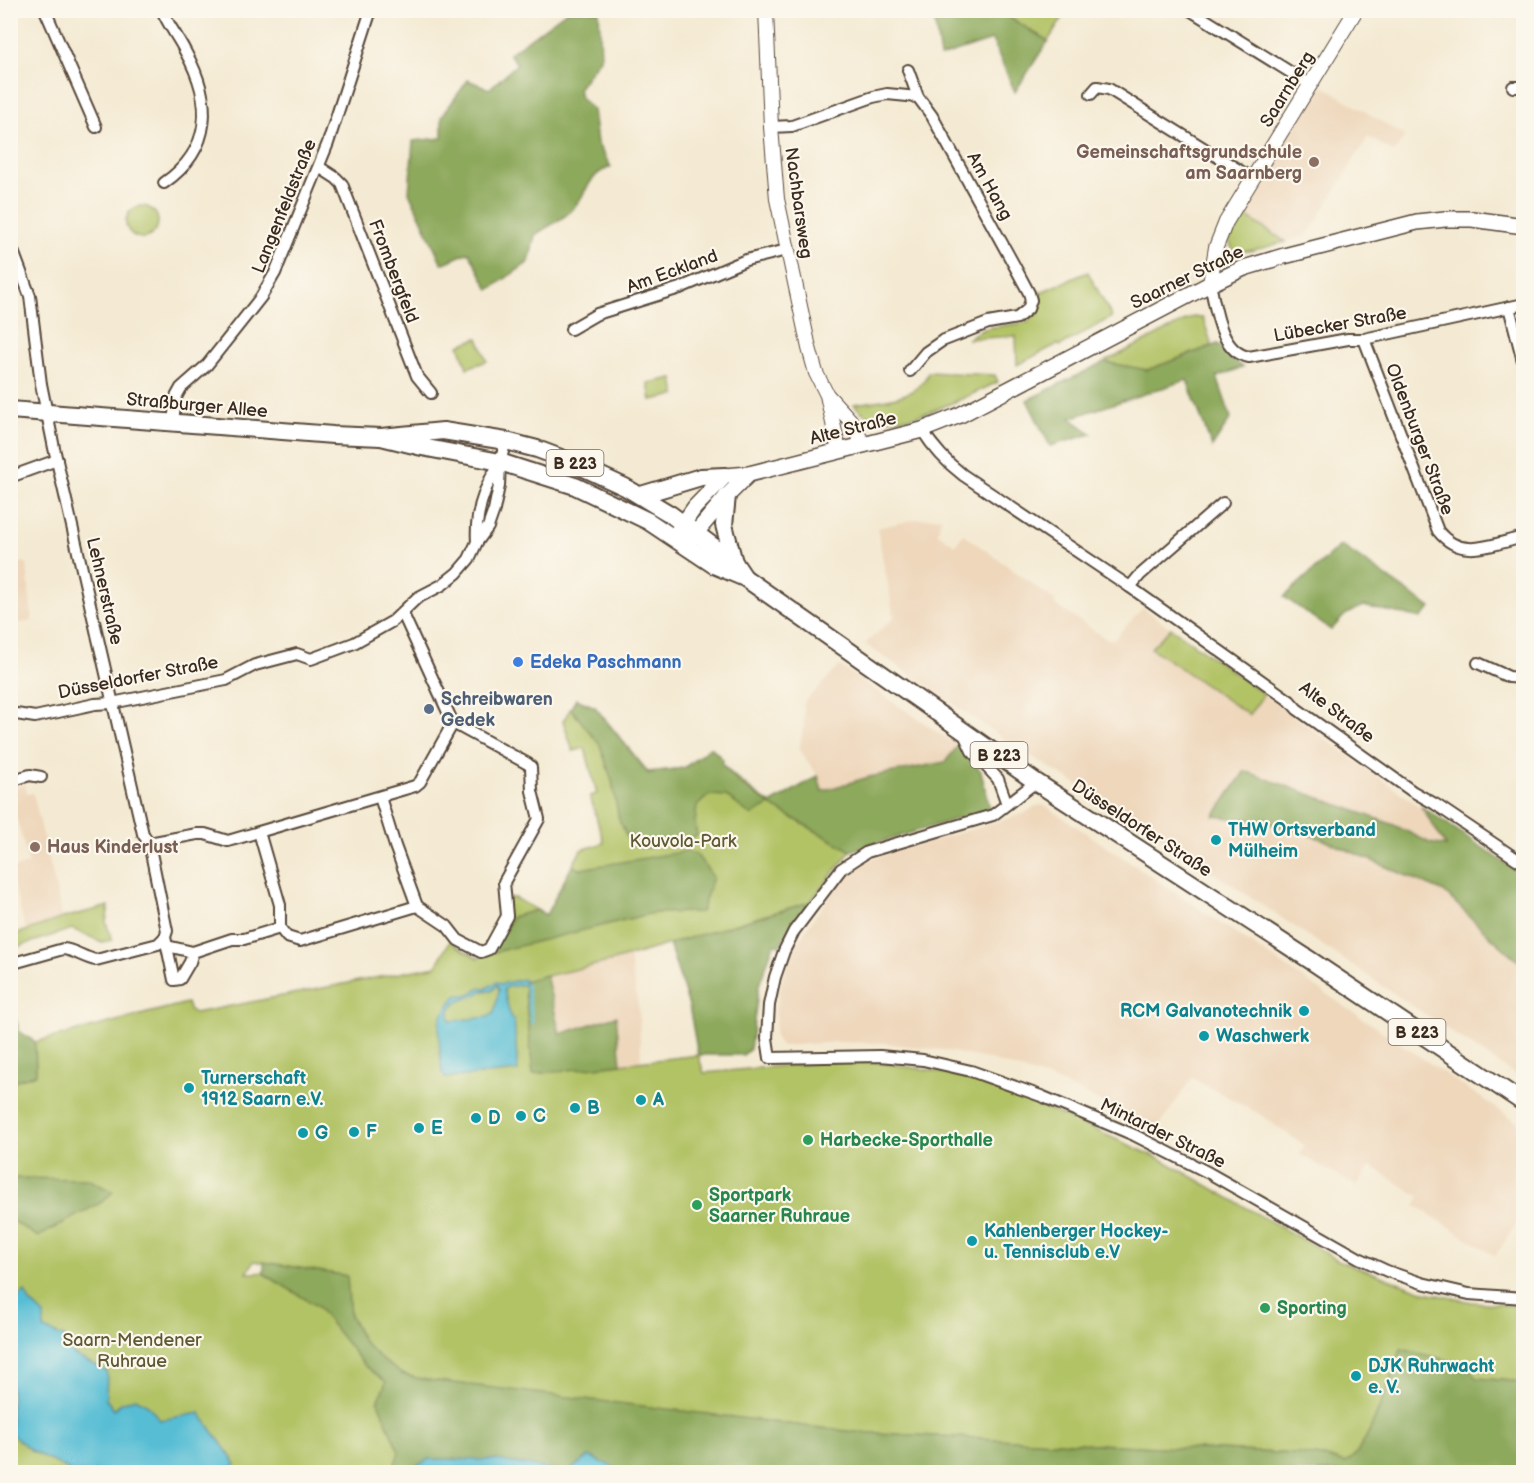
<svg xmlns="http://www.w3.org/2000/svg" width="1534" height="1483" font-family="'Balsamiq Sans',sans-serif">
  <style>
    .built { fill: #eed7bb }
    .green { fill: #b2c366; stroke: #767642; stroke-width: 1.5; fill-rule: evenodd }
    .forest { fill: #8da95b; stroke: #646a3c; stroke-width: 1.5 }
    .water { fill: #56bdd4; stroke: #487479; stroke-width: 1.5; fill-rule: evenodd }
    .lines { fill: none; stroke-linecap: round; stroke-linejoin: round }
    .stream { stroke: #56bdd4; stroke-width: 3 }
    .minor-casing { stroke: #574739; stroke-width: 14 }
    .tertiary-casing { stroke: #574739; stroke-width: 16 }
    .secondary-casing { stroke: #574739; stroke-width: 18 }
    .primary-casing { stroke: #574739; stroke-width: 20 }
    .minor { stroke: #fff; stroke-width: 10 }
    .tertiary { stroke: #fff; stroke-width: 14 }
    .secondary { stroke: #fff; stroke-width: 15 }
    .primary { stroke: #fff; stroke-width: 16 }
    .education-dot { fill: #8d6e63; stroke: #fbf7ec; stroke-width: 2 }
    .shop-dot { fill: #3f7fe0; stroke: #fbf7ec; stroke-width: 2 }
    .service-dot { fill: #5c6f8a; stroke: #fbf7ec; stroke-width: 2 }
    .culture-dot { fill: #0f9aa8; stroke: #fbf7ec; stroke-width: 2 }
    .leisure-dot { fill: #2e9e5b; stroke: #fbf7ec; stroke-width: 2 }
    .labels { text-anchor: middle; stroke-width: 4.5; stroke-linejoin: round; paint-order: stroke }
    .shield { fill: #fbf7ec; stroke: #75685c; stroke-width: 1.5 }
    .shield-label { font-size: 16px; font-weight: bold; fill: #3b2a1e }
    .street-label { font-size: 18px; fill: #3b2a1e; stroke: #fbf7ec }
    .education-label { font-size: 18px; font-weight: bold; fill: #785e54; stroke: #fbf7ec; text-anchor: end }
    .shop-label { font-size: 18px; font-weight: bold; fill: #366cbe; stroke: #fbf7ec; text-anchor: start }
    .service-label { font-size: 18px; font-weight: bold; fill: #4e5e75; stroke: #fbf7ec; text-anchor: start }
    .culture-label { font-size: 18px; font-weight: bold; fill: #0d838f; stroke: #fbf7ec; text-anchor: start }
    .park-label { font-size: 18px; fill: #5f5834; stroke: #fbf7ec }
    .leisure-label { font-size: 18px; font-weight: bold; fill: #27864d; stroke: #fbf7ec; text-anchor: start }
  </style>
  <rect width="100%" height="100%" fill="#fbf7ec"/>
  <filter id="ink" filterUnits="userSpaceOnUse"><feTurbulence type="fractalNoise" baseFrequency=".0167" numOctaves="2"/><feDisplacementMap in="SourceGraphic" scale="12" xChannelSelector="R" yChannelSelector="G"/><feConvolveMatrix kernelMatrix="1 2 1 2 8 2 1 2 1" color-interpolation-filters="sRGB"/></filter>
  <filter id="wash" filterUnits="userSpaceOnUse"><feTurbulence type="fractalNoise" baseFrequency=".008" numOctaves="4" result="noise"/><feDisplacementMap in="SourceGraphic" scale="24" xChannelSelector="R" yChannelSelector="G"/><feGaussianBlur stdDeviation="1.35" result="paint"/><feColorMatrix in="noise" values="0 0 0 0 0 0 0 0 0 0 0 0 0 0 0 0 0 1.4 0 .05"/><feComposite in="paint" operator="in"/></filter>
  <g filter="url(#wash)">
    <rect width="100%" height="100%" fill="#f4ead3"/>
    <g class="built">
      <polygon points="1322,85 1405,136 1394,153 1368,137 1307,236 1286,242 1242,214"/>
      <polygon points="12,488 16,562 27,563 32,621 22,623 11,623"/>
      <polygon points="941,517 938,533 955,545 963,534 1056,601 1054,604 1105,638 1113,640 1143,608 1486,854 1477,850 1430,843 1394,825 1245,771 1215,816 1263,822 1322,839 1444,893 1492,938 1523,965 1523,1080 1140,823 1013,745 865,644 894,618 877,528 917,519"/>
      <polygon points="840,666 958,746 945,762 869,777 821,791 818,776 799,749 804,724 804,702"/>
      <polygon points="25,784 27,794 33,793 63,918 26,931 11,876 10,869 29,864 10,795 11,787"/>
      <polygon points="1041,805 1046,806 1523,1126 1523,1220 1520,1218 1495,1256 1415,1205 1420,1197 1371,1166 1356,1186 1299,1154 1305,1146 1256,1112 1192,1078 1156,1131 1085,1094 1048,1078 987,1059 942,1050 883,1043 836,1042 782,1046 778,1042 775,1035 776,1009 781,983 788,963 797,943 807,928 838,885 856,869 873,858 996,822 1025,813 1035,806"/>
      <polygon points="629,956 639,1010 641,1062 621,1064 615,1017 560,1034 546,975"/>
    </g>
    <g class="green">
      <polygon points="1003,10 1067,11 1048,41 1002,13"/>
      <circle cx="142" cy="222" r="16"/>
      <path d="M1242,214L1286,242C1271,245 1248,254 1234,251C1223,237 1234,227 1242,214Z"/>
      <path d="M1088,272L1112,317L1060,346L1058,344L1017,365L1016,336L968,339C982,324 1009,326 1028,322C1035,312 1039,307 1036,294Z"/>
      <polygon points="1193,317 1203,318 1212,346 1147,370 1104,362"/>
      <polygon points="478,338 487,361 467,368 459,345"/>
      <path d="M928,372L995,375L998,382C964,397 882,444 854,404C877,400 920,400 928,372Z"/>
      <polygon points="673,378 676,395 651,400 648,383"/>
      <polygon points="1171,628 1264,694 1249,715 1151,648"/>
      <path d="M576,699L595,707L648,772L684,768L711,747L723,760L722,764C758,802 806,825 851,851L810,902L613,961L524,981L533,1074L698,1055L704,1073L838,1061H871L935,1071L957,1076L1027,1100L1163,1160L1338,1260L1425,1292L1472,1302L1523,1306V1382L1477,1378L1402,1349C1392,1373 1367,1454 1345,1463L1329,1458L1298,1454L854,1432L421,1380L403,1375L469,1403L1356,1472H11L10,1181L25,1179L11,1178V1082L36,1074L35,1042L187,1003L189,1009L195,1013L436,966L451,939L455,945L477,958L491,953L509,898H515L546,915L581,850L604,843L590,796L597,794L585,748L573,751L563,721ZM254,1261L346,1276L350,1315L362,1338L308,1271L247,1273Z"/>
      <polygon points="109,906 106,922 112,940 102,942 72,929 11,949 11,936 63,918"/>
    </g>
    <g class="forest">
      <path d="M567,11H599L601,57L578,89L580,97L593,110L597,143L611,167C586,175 587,196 571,211C561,221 546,227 535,235L529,262L489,290L469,252L442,264L409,192L413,141L442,138V116L468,80L489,89L517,64L509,54Z"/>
      <polygon points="933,11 1003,11 1002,13 1048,41 1015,92 992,40 940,57"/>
      <polygon points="1218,344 1229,357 1243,367 1217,377 1231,418 1212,447 1187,380 1070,418 1092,434 1050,446 1027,400 1104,362 1147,370"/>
      <polygon points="1341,545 1431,608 1421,618 1363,606 1345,615 1331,630 1284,597"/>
      <polygon points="576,699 595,707 648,773 684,768 711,747 723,760 722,764 739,783 770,804 818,776 822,791 869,777 945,762 958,746 981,771 990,809 851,851 770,805 751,815 726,796 709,795 697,806 695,823 697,836 647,848 631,845 619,820 612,781 600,745 571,709"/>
      <polygon points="1245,771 1394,825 1430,843 1446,846 1421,806 1523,875 1523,965 1492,938 1444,892 1322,839 1263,822 1214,816"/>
      <polygon points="687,851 697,855 713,877 701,912 653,913 491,953 512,917 536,910 546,915 572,866 580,869"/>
      <polygon points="810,902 792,926 780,945 774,944 759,985 750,1049 743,1055 698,1055 689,1006 669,944"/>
      <polygon points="546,975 560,1034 616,1016 621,1064 533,1074 524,981"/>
      <polygon points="10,999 19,1031 35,1042 36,1074 11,1082"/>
      <polygon points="10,1178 88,1179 113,1192 102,1202 38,1237 11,1220"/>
      <path d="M264,1262L347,1276L350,1315L363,1341L381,1359L402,1374L421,1379L854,1432L1298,1454L1329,1458L1345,1463C1367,1454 1392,1373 1401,1349L1467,1365L1477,1378L1523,1382V1472H664L619,1470L589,1456L568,1472L496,1460L429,1459L407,1472H373L394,1467L399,1452L378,1402L386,1382L364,1365L317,1306L264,1274Z"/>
      <polygon points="345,1462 369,1472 326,1472"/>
    </g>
    <g class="water">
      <path d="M523,979L526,984L507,987L504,990L511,1019H514L518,1071L446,1078L442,1073C441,1061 437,1030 440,1020C442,1015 452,1000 456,996L470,994L481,987L485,989L497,982L501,984ZM497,985L499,990L494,1013L488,1017L451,1021L449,1018C448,998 470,1001 482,991H492Z"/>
      <polygon points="25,1292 30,1302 44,1315 44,1329 66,1338 74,1355 107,1371 106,1399 114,1410 121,1403 136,1398 148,1405 160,1420 200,1413 236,1464 225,1472 73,1472 32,1451 11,1434 11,1304"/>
      <polygon points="589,1456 619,1470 664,1472 407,1472 429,1459 496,1460 568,1472"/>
    </g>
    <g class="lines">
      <polyline class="stream" points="526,984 532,1023"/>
    </g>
  </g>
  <g filter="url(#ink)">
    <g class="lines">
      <g class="minor-casing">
        <g id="minor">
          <polyline points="45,10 96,127"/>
          <path d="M162,10C168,25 178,37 185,51C213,101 213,149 164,183"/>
          <polyline points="1190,10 1311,85"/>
          <polyline points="908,70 918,97 932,116 1014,265 1029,293 1031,300 1028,309 1017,318 988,323 942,341 926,352 910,371"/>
          <polyline points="1513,87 1524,87"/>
          <polyline points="1091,94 1097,87 1109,89 1253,179"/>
          <polyline points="771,127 792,126 873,97 887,94 918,97"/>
          <polyline points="319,167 336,178 342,184 417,376 431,393"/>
          <polyline points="10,243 30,296 41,384 54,448 143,834 149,843 167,931 165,937 174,980 180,979 190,962 193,952"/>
          <path d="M1210,284C1216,309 1220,352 1249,357L1348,339H1364L1524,304"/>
          <polyline points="1509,307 1524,365"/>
          <polyline points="571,329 597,314 680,288 746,260 787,250"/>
          <path d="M1364,339L1438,531C1462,561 1491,544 1524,537"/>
          <polyline points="173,422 176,397 181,388 207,365 261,297 275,273 328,143 371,10"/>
          <path d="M922,430C934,449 946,462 963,475L1130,587L1290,701L1297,709L1412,791L1435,804L1524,864"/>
          <polyline points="10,477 57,460"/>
          <path d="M477,542C475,514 484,487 499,464"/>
          <polyline points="1130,587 1140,575 1223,503"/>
          <polyline points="1478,663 1509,677 1524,678"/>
          <polyline points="10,713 35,717 95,704 112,703 226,680 255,665 297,654 311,659 354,643 393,621 417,598 442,585 457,573 469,559 477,542 488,527 494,510 499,486 500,462 506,441"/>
          <polyline points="964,734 972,751 998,779 1007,804"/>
          <polyline points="10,781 30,775 41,777"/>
          <polyline points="1036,782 993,815 867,852 841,869 794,931 784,951 775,977 769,1005 767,1038 770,1058 880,1056 923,1060 971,1071 1041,1096 1134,1135 1209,1173 1359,1258 1387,1271 1422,1283 1469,1294 1524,1298"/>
          <polyline points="380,797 395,846 417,906"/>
          <polyline points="259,832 280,905 280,928"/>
          <polyline points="149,843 197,834 205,834 228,841 415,786 420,782 453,723"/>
          <polyline points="167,946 193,952 232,939 244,939 280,928 287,937 300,941 417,906 447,926 458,940 481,952 489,949 507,916 504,882 539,819 532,791 531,767 528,764 453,723 403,614"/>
          <path d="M10,964L63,949C75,950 84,958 96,960L158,944L165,937"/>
        </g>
      </g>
      <g class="tertiary-casing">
        <g id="tertiary">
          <polyline points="766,10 771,127 777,199 809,348 816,373 827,395 839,451"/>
          <polyline points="1210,284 1216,247 1226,222 1356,10"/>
          <polyline points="828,396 850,420 864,445"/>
        </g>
      </g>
      <g class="secondary-casing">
        <g id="secondary">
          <polyline points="673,538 695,507 725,476 749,474 922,430 960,415 1210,284 1244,268 1284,256 1417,222 1445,219 1472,219 1524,226"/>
          <polyline points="689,541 727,496 749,474"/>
        </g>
      </g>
      <g class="primary-casing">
        <g id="primary">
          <polyline points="10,410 333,435 381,437 443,431 506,441 537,449 569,461 625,487 670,514 734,562 744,577"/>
          <polyline points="381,437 422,447 500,462 575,486 648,521 714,565 745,578 1036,782 1310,960 1524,1103"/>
          <polyline points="641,495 701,477 725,476"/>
          <polyline points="727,496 724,525 734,562"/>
        </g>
      </g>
      <use href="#minor" class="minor"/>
      <use href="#tertiary" class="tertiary"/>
      <use href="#secondary" class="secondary"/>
      <use href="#primary" class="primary"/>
    </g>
  </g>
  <g class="education-dot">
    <circle cx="1314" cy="162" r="6"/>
    <circle cx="35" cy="847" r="6"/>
  </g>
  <circle class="shop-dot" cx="518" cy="662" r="6"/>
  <circle class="service-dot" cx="429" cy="709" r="6"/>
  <g class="culture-dot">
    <circle cx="1216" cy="840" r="6"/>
    <circle cx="1304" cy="1011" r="6"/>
    <circle cx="1204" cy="1036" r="6"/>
    <circle cx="189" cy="1088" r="6"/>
    <circle cx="641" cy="1100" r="6"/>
    <circle cx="575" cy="1108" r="6"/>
    <circle cx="521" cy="1116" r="6"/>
    <circle cx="476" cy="1118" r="6"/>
    <circle cx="419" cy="1128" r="6"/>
    <circle cx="354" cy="1132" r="6"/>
    <circle cx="303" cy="1133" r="6"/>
    <circle cx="972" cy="1241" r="6"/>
    <circle cx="1356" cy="1376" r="6"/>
  </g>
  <g class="leisure-dot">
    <circle cx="808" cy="1140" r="6"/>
    <circle cx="697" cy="1205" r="6"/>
    <circle cx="1265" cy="1308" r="6"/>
  </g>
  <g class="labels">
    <g class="shield">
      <rect x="546.5" y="450" width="57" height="26" rx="4.5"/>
      <rect x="970.5" y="742" width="57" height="26" rx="4.5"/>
      <rect x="1388.5" y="1019" width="57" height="26" rx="4.5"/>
    </g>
    <g class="shield-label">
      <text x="575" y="469">B 223</text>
      <text x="999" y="761">B 223</text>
      <text x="1417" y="1038">B 223</text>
    </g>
    <g class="street-label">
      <text transform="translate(1287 89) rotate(-58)" y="6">Saarnberg</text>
      <text transform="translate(990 186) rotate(61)" y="6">Am Hang</text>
      <text transform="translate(799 203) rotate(82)" y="6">Nachbarsweg</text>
      <text transform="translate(284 206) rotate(-68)" y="6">Langenfeldstraße</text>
      <text transform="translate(394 271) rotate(69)" y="6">Frombergfeld</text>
      <text transform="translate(672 271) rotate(-20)" y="6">Am Eckland</text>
      <text transform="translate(1187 277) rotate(-26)" y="6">Saarner Straße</text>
      <text transform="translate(1340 324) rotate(-10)" y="6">Lübecker Straße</text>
      <text transform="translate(197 405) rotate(5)" y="6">Straßburger Allee</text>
      <text transform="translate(853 428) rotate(-14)" y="6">Alte Straße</text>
      <text transform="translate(1420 439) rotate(69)" y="6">Oldenburger Straße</text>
      <text transform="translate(105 591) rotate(77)" y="6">Lehnerstraße</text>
      <text transform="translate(138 677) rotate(-11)" y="6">Düsseldorfer Straße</text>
      <text transform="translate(1337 712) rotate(37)" y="6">Alte Straße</text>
      <text transform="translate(1142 828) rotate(33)" y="6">Düsseldorfer Straße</text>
      <text transform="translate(1163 1133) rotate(26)" y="6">Mintarder Straße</text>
    </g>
    <g class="education-label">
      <text x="1302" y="158">Gemeinschaftsgrundschule<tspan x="1302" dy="21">am Saarnberg</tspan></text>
      <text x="47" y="853" text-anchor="start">Haus Kinderlust</text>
    </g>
    <g class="shop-label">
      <text x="530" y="668">Edeka Paschmann</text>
    </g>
    <g class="service-label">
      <text x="441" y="705">Schreibwaren<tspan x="441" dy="21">Gedek</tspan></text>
    </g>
    <g class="culture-label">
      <text x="1228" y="836">THW Ortsverband<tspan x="1228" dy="21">Mülheim</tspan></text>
      <text x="1292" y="1017" text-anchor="end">RCM Galvanotechnik</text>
      <text x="1216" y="1042">Waschwerk</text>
      <text x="201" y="1084">Turnerschaft<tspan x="201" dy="21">1912 Saarn e.V.</tspan></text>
      <text x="653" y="1106">A</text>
      <text x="587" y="1114">B</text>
      <text x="533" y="1122">C</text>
      <text x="488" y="1124">D</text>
      <text x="431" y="1134">E</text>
      <text x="366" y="1138">F</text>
      <text x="315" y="1139">G</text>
      <text x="984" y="1237">Kahlenberger Hockey-<tspan x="984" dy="21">u. Tennisclub e.V</tspan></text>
      <text x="1368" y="1372">DJK Ruhrwacht<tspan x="1368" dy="21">e. V.</tspan></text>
    </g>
    <g class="park-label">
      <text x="683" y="847">Kouvola-Park</text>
      <text x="132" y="1346">Saarn-Mendener<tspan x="132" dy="21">Ruhraue</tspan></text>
    </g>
    <g class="leisure-label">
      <text x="820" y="1146">Harbecke-Sporthalle</text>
      <text x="709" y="1201">Sportpark<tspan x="709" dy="21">Saarner Ruhraue</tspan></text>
      <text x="1277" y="1314">Sporting</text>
    </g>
  </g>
  <rect width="1534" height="1483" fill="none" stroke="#fbf7ec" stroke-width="36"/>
</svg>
